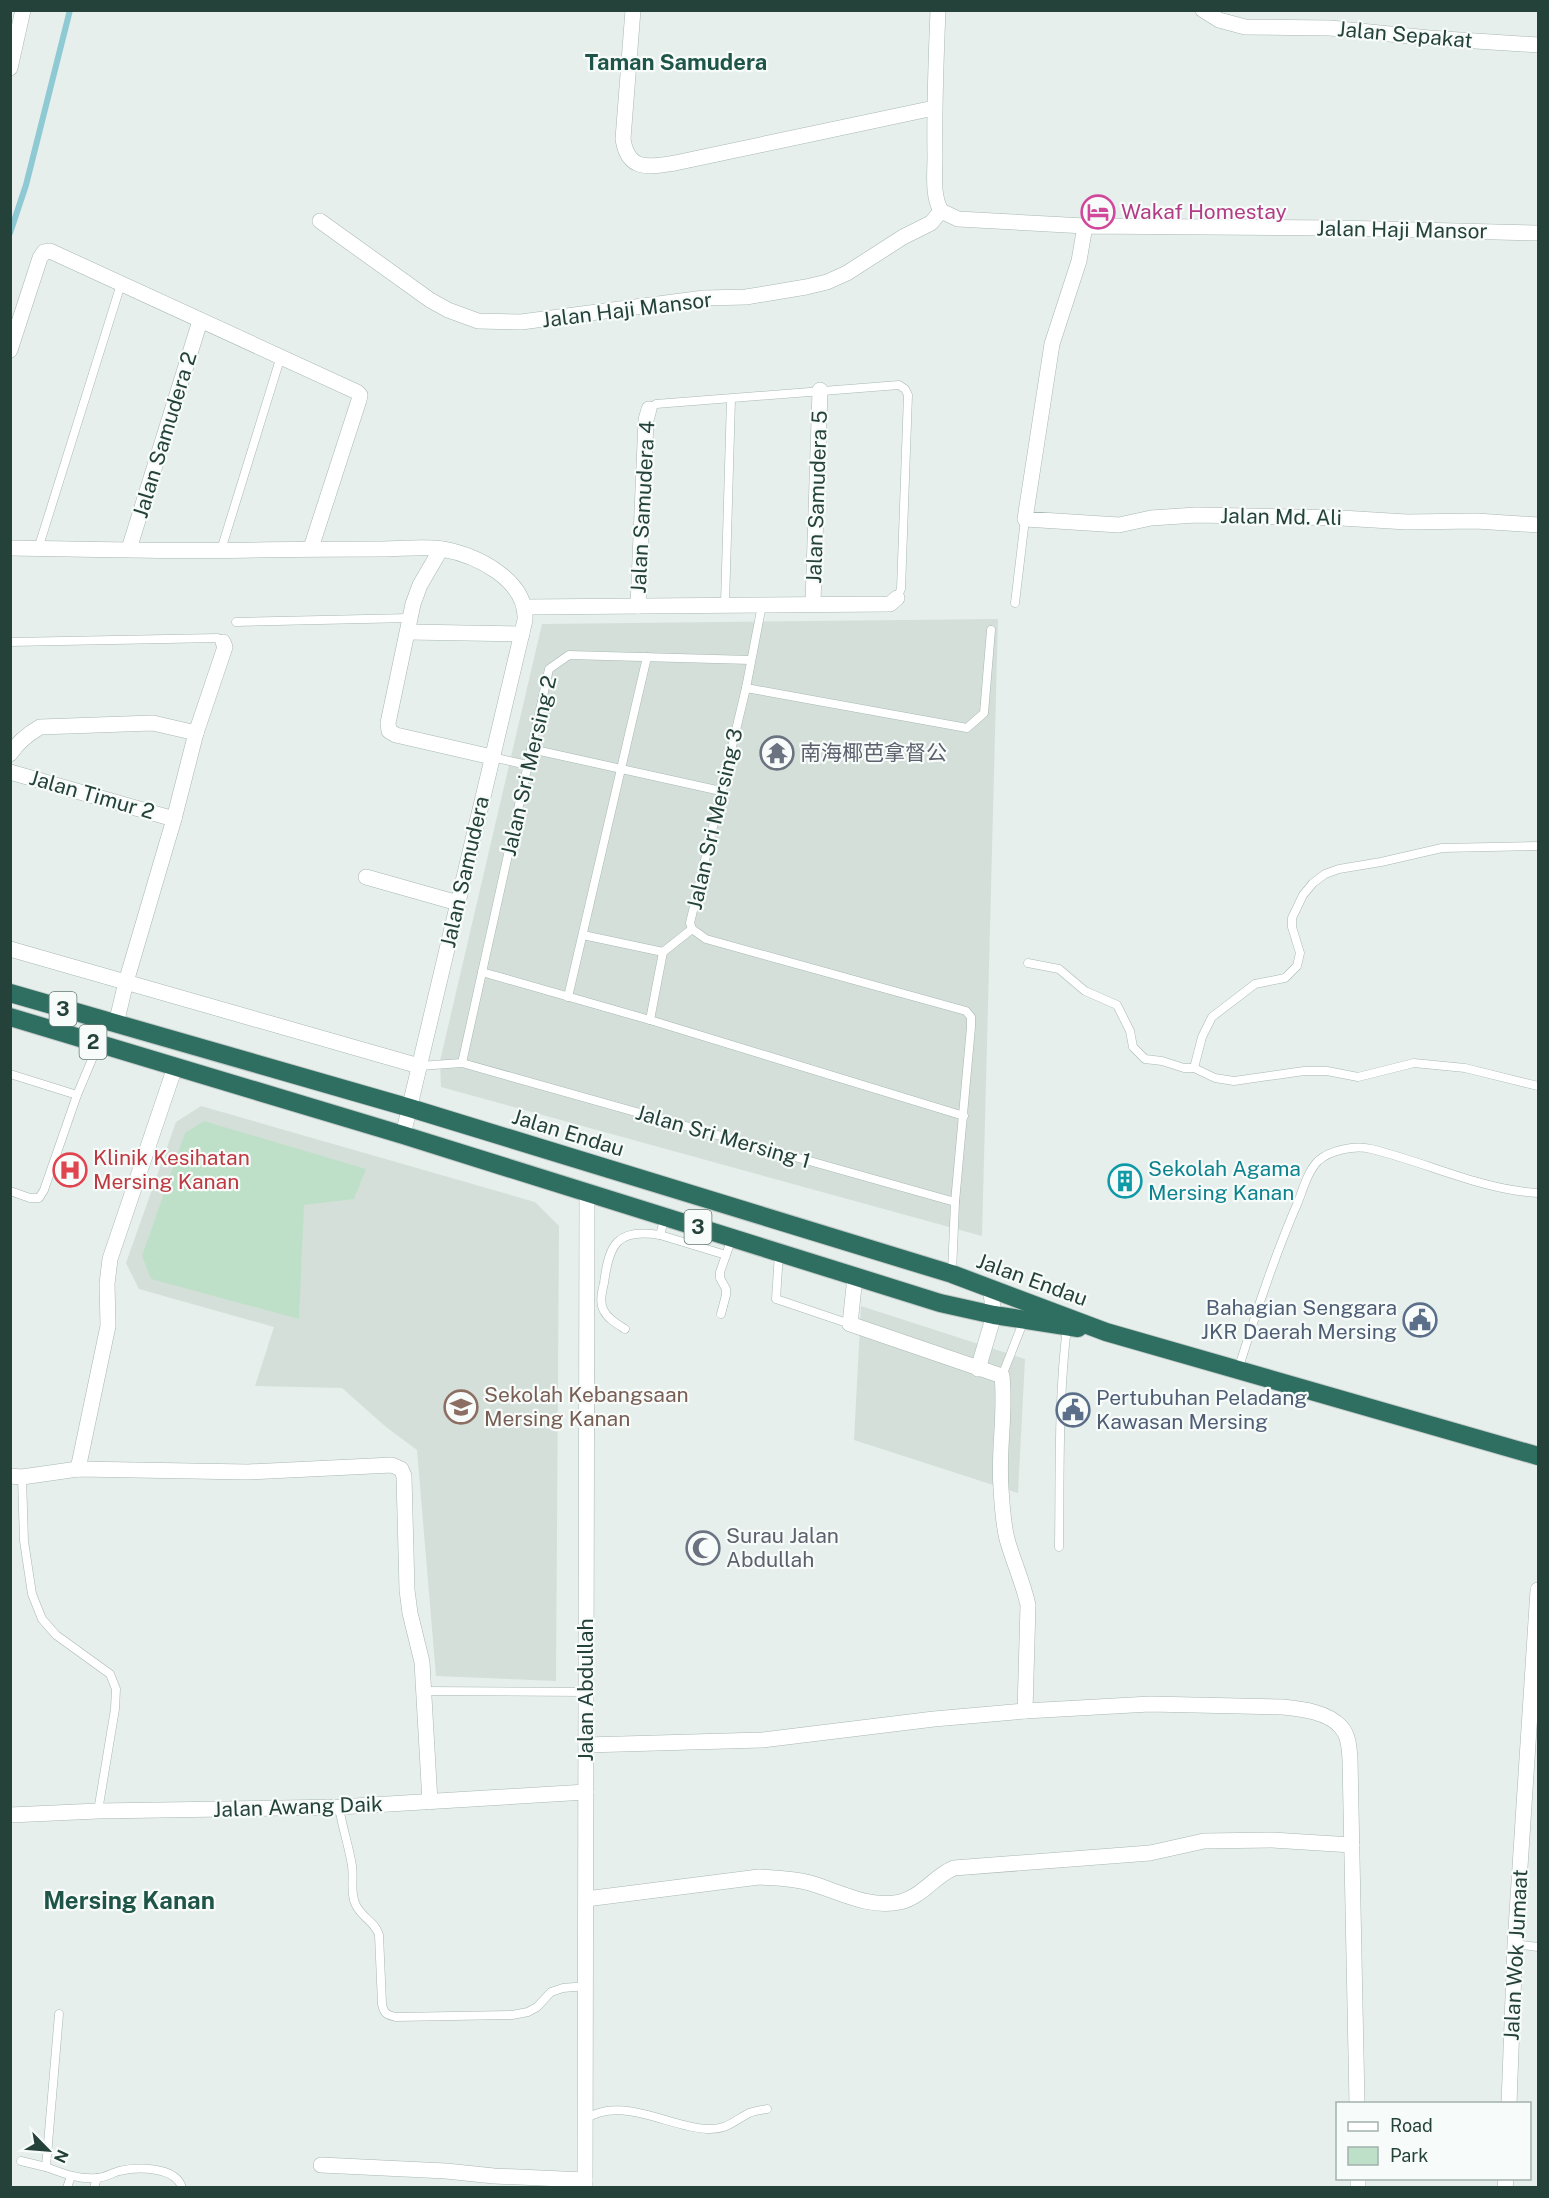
<svg xmlns="http://www.w3.org/2000/svg" width="1549" height="2198" font-family="'Public Sans','Noto Sans SC',sans-serif">
  <style>
    .built { fill: #d4dfda }
    .green { fill: #bfe0c8 }
    .lines { fill: none; stroke-linecap: round; stroke-linejoin: round }
    .stream { stroke: #8ec9d4; stroke-width: 6 }
    .lane-casing { stroke: #a8b8b2; stroke-width: 9 }
    .street-casing { stroke: #a8b8b2; stroke-width: 16 }
    .highway-casing { stroke: #c2cac8; stroke-width: 20 }
    .lane { stroke: #fff; stroke-width: 8 }
    .street { stroke: #fff; stroke-width: 15 }
    .highway { stroke: #2f6f62; stroke-width: 18 }
    .labels { text-anchor: middle; stroke-width: 4.5; stroke-linejoin: round; paint-order: stroke }
    .shield { fill: #f7fbf9; stroke: #637a73; stroke-width: 1.5 }
    .shield-label { font-size: 20px; font-weight: bold; fill: #24423a }
    .street-label { font-size: 21px; fill: #24423a; stroke: #f7fbf9 }
    .hotel-label { font-size: 21px; fill: #b23c85; stroke: #f7fbf9; text-anchor: start }
    .worship-label { font-size: 21px; fill: #5b616d; stroke: #f7fbf9; text-anchor: start }
    .health-label { font-size: 21px; fill: #be3a42; stroke: #f7fbf9; text-anchor: start }
    .culture-label { font-size: 21px; fill: #0d838f; stroke: #f7fbf9; text-anchor: start }
    .service-label { font-size: 21px; fill: #4e5e75; stroke: #f7fbf9; text-anchor: end }
    .education-label { font-size: 21px; fill: #785e54; stroke: #f7fbf9; text-anchor: start }
    .neighbourhood-label { font-size: 22px; font-weight: bold; fill: #1f5548; stroke: #f7fbf9 }
    .quarter-label { font-size: 24px; font-weight: bold; fill: #1f5548; stroke: #f7fbf9 }
  </style>
  <rect width="100%" height="100%" fill="#e6efeb"/>
  <g class="built">
    <polygon points="998,619 982,1236 441,1087 440,1061 542,624"/>
    <polygon points="201,1106 535,1202 559,1226 556,1681 436,1676 417,1450 386,1427 342,1388 255,1386 274,1327 139,1289 126,1263 176,1122"/>
    <polygon points="861,1306 1025,1359 1018,1493 854,1440"/>
  </g>
  <polygon class="green" points="204,1121 366,1169 354,1199 304,1205 299,1319 151,1279 142,1256 185,1133"/>
  <g class="lines">
    <polyline class="stream" points="10,233 26,185 70,10"/>
    <g class="lane-casing">
      <g id="lane">
        <polyline points="649,409 656,404 899,385 905,389 908,395 901,589 897,598"/>
        <polyline points="38,549 121,284"/>
        <polyline points="221,550 281,356"/>
        <polyline points="1015,603 1025,519"/>
        <polyline points="725,604 731,399"/>
        <polyline points="762,605 746,688 690,923 692,929 706,939 966,1011 971,1017 971,1027 955,1202"/>
        <polyline points="236,622 410,618"/>
        <polyline points="10,642 218,638 223,642"/>
        <polyline points="746,688 967,728 984,713 991,630"/>
        <polyline points="531,749 721,791"/>
        <polyline points="492,757 527,765"/>
        <polyline points="583,935 663,952 650,1020"/>
        <polyline points="663,952 692,929"/>
        <polyline points="1028,963 1059,969 1085,991 1117,1005 1130,1031 1133,1047 1145,1059 1162,1061 1184,1068 1194,1068 1215,1078 1234,1081 1304,1071 1327,1071 1358,1077 1414,1063 1465,1068 1538,1086"/>
        <polyline points="482,972 650,1020 964,1116"/>
        <polyline points="568,997 647,657"/>
        <polyline points="462,1063 549,669 569,655 751,660"/>
        <polyline points="419,1066 462,1063 955,1202 952,1273"/>
        <polyline points="1194,1068 1202,1037 1212,1017 1255,984 1285,978 1297,966 1300,953 1292,927 1292,918 1303,895 1313,883 1325,874 1339,869 1381,862 1442,848 1538,846"/>
        <polyline points="10,1074 77,1095"/>
        <polyline points="10,1191 30,1198 39,1198 44,1190 77,1095 98,1045"/>
        <polyline points="660,1235 726,1255"/>
        <polyline points="779,1253 776,1299 850,1324"/>
        <polyline points="721,1314 726,1295 726,1289 720,1278 720,1272 732,1238"/>
        <path d="M625,1329C617,1324 608,1319 604,1311C599,1302 602,1292 604,1283C609,1244 617,1228 660,1235L665,1217"/>
        <path d="M1238,1370C1256,1313 1274,1257 1298,1202C1303,1189 1308,1171 1318,1161C1330,1150 1355,1145 1371,1149C1426,1162 1481,1190 1538,1193"/>
        <polyline points="1002,1376 1024,1320"/>
        <polyline points="22,1477 24,1541 32,1594 42,1619 56,1635 110,1674 116,1689 115,1709 98,1811"/>
        <path d="M1059,1547C1060,1474 1058,1400 1067,1327"/>
        <polyline points="424,1691 586,1692"/>
        <path d="M339,1807C342,1827 349,1846 352,1866C354,1878 350,1891 355,1903C360,1917 375,1921 379,1935L382,2004C384,2014 387,2015 396,2017L512,2015L528,2012L537,2007L551,1992L563,1988L586,1986"/>
        <polyline points="1515,1944 1538,1947"/>
        <path d="M59,2014L46,2167C62,2173 79,2180 97,2178C104,2178 112,2173 119,2171C137,2167 176,2166 182,2188"/>
        <path d="M585,2119C622,2095 668,2127 707,2129C727,2130 732,2122 749,2113C754,2111 761,2110 767,2109"/>
        <polyline points="21,2161 46,2167"/>
        <polyline points="67,2188 71,2176"/>
        <polyline points="94,2188 97,2178"/>
      </g>
    </g>
    <g class="street-casing">
      <g id="street">
        <path d="M633,10L623,139C628,172 649,167 675,163L934,108"/>
        <path d="M938,10C936,59 934,107 935,156C935,173 932,195 941,211L958,219L1085,226"/>
        <polyline points="1203,10 1219,20 1245,27 1330,28 1429,38 1538,45"/>
        <polyline points="10,68 23,10"/>
        <polyline points="320,221 430,300 448,310 478,321 521,322 704,298 746,297 806,287 827,282 847,273 903,237 931,223 941,211"/>
        <polyline points="1538,233 1338,228 1085,226 1079,261 1052,344 1025,519 1119,525 1151,518 1196,515 1341,518 1407,522 1476,521 1538,525"/>
        <polyline points="10,350 40,258 44,252 50,251 357,392 360,395 359,400 311,548"/>
        <path d="M10,548C92,549 174,552 256,550C299,549 341,549 383,549C402,549 424,546 442,549C477,555 527,580 525,620L403,1135"/>
        <polyline points="129,549 200,321"/>
        <polyline points="441,549 420,585 413,604 388,723 389,731 396,735 492,757"/>
        <polyline points="813,603 820,390"/>
        <polyline points="638,606 646,420 649,409"/>
        <polyline points="526,607 890,604 897,598"/>
        <polyline points="408,632 522,634"/>
        <path d="M10,754C18,742 28,734 40,727L153,723L196,733"/>
        <polyline points="10,772 174,819"/>
        <polyline points="366,877 458,903"/>
        <polyline points="10,949 419,1066"/>
        <polyline points="116,1024 126,982 174,819 196,733 225,647 223,642"/>
        <path d="M855,1277L850,1324L1002,1376C1006,1413 998,1450 1001,1488C1002,1504 1003,1523 1007,1539C1013,1561 1023,1582 1028,1605L1025,1711"/>
        <polyline points="978,1369 994,1315 990,1287"/>
        <polyline points="78,1469 108,1326 107,1284 110,1259 175,1067"/>
        <polyline points="10,1476 22,1477 78,1469 248,1472 392,1465 401,1469 404,1476 407,1590 410,1613 422,1662 430,1802"/>
        <path d="M586,1745L762,1740L934,1719L1025,1711L1150,1704L1283,1707C1302,1709 1328,1712 1341,1727C1349,1736 1349,1748 1350,1759L1357,2104"/>
        <polyline points="10,1815 98,1811 339,1807 586,1792"/>
        <path d="M586,1899L759,1877C776,1878 793,1878 810,1883C838,1891 869,1909 900,1902C922,1897 934,1876 954,1868L1150,1853L1204,1841L1272,1840L1352,1845"/>
        <polyline points="1509,2104 1515,1944 1538,1590"/>
        <polyline points="321,2165 446,2171 494,2176 585,2180"/>
        <polyline points="1358,2178 1358,2188"/>
        <polyline points="585,2188 587,1193"/>
        <polyline points="1505,2188 1506,2178"/>
      </g>
    </g>
    <g class="highway-casing">
      <g id="highway">
        <polyline points="10,993 410,1108 952,1274 1106,1332 1538,1456"/>
        <polyline points="10,1017 403,1135 940,1303 994,1315 1078,1328"/>
      </g>
    </g>
    <use href="#lane" class="lane"/>
    <use href="#street" class="street"/>
    <use href="#highway" class="highway"/>
  </g>
  <defs>
    <g id="hotel-ring" transform="scale(1.725)"><circle r="9.5" fill="#f7fbf9" stroke="#d1479c" stroke-width="1.5"/><path d="M-6-4.5h1.5V1H6V5H4.5V3h-9V5H-6ZM-4 0a1.8 1.8 0 1 1 3.6 0ZM.5 0V-2.5h3Q6-2.5 6 0Z" fill="#d1479c"/></g>
    <g id="temple-ring" transform="scale(1.725)"><circle r="9.5" fill="#f7fbf9" stroke="#6b7280" stroke-width="1.5"/><path d="M0-6L5-2H3V0L6.5 2.5H4V6H1.5V3h-3V6H-4V2.5H-6.5L-3 0V-2H-5Z" fill="#6b7280"/></g>
    <g id="hospital-ring" transform="scale(1.725)"><circle r="9.5" fill="#f7fbf9" stroke="#e0444e" stroke-width="1.5"/><path d="M-5-5h3v3.5h4V-5h3V5h-3V1.5h-4V5h-3Z" fill="#e0444e"/></g>
    <g id="building-ring" transform="scale(1.725)"><circle r="9.5" fill="#f7fbf9" stroke="#0f9aa8" stroke-width="1.5"/><path d="M-4-6H4V6H1V3H-1V6H-4ZM-2.5-4.3h1.7v1.8h-1.7ZM.8-4.3h1.7v1.8H.8ZM-2.5-1h1.7V.8h-1.7ZM.8-1h1.7V.8H.8Z" fill="#0f9aa8"/></g>
    <g id="civic-ring" transform="scale(1.725)"><circle r="9.5" fill="#f7fbf9" stroke="#5c6f8a" stroke-width="1.5"/><path d="M-.6-6.5H3V-4.5H.6V-3L4-1V1h2V6H-6V1h2V-1L-.6-3ZM-1.2 2.5V6h2.4V2.5Z" fill="#5c6f8a"/></g>
    <g id="school-ring" transform="scale(1.725)"><circle r="9.5" fill="#f7fbf9" stroke="#8d6e63" stroke-width="1.5"/><path d="M0-5L7-2L0 1L-7-2ZM-4 1L0 2.5L4 1V4Q0 6-4 4Z" fill="#8d6e63"/></g>
    <g id="mosque-ring" transform="scale(1.725)"><circle r="9.5" fill="#f7fbf9" stroke="#6b7280" stroke-width="1.5"/><path d="M3.5-4.9A6 6 0 1 0 3.5 4.9A5 5 0 1 1 3.5-4.9Z" fill="#6b7280"/></g>
  </defs>
  <g fill-rule="evenodd">
    <use href="#hotel-ring" x="1098" y="212"/>
    <use href="#temple-ring" x="777" y="753"/>
    <use href="#hospital-ring" x="70" y="1170"/>
    <use href="#building-ring" x="1125" y="1181"/>
    <use href="#civic-ring" x="1420" y="1320"/>
    <use href="#school-ring" x="461" y="1407"/>
    <use href="#civic-ring" x="1073" y="1410"/>
    <use href="#mosque-ring" x="703" y="1548"/>
  </g>
  <g class="labels">
    <g class="shield">
      <rect x="49.5" y="992" width="27" height="34" rx="4.5"/>
      <rect x="79.5" y="1025" width="27" height="34" rx="4.5"/>
      <rect x="684.5" y="1210" width="27" height="34" rx="4.5"/>
    </g>
    <g class="shield-label">
      <text x="63" y="1016">3</text>
      <text x="93" y="1049">2</text>
      <text x="698" y="1234">3</text>
    </g>
    <g class="street-label">
      <text transform="translate(1405 35) rotate(5)" y="7">Jalan Sepakat</text>
      <text transform="translate(1402 230) rotate(1)" y="7">Jalan Haji Mansor</text>
      <text transform="translate(627 310) rotate(-7)" y="7">Jalan Haji Mansor</text>
      <text transform="translate(165 435) rotate(-73)" y="7">Jalan Samudera 2</text>
      <text transform="translate(817 497) rotate(-88)" y="7">Jalan Samudera 5</text>
      <text transform="translate(643 507) rotate(-87)" y="7">Jalan Samudera 4</text>
      <text transform="translate(1281 517) rotate(1)" y="7">Jalan Md. Ali</text>
      <text transform="translate(529 766) rotate(-77)" y="7">Jalan Sri Mersing 2</text>
      <text transform="translate(92 795) rotate(16)" y="7">Jalan Timur 2</text>
      <text transform="translate(715 819) rotate(-77)" y="7">Jalan Sri Mersing 3</text>
      <text transform="translate(465 872) rotate(-77)" y="7">Jalan Samudera</text>
      <text transform="translate(568 1133) rotate(17)" y="7">Jalan Endau</text>
      <text transform="translate(723 1137) rotate(16)" y="7">Jalan Sri Mersing 1</text>
      <text transform="translate(1032 1280) rotate(20)" y="7">Jalan Endau</text>
      <text transform="translate(586 1690) rotate(-90)" y="7">Jalan Abdullah</text>
      <text transform="translate(298 1807) rotate(-2)" y="7">Jalan Awang Daik</text>
      <text transform="translate(1516 1955) rotate(-87)" y="7">Jalan Wok Jumaat</text>
    </g>
    <g class="hotel-label">
      <text x="1121" y="219">Wakaf Homestay</text>
    </g>
    <g class="worship-label">
      <text x="800" y="760">南海椰芭拿督公</text>
      <text x="726" y="1543">Surau Jalan<tspan x="726" dy="24">Abdullah</tspan></text>
    </g>
    <g class="health-label">
      <text x="93" y="1165">Klinik Kesihatan<tspan x="93" dy="24">Mersing Kanan</tspan></text>
    </g>
    <g class="culture-label">
      <text x="1148" y="1176">Sekolah Agama<tspan x="1148" dy="24">Mersing Kanan</tspan></text>
    </g>
    <g class="service-label">
      <text x="1397" y="1315">Bahagian Senggara<tspan x="1397" dy="24">JKR Daerah Mersing</tspan></text>
      <text x="1096" y="1405" text-anchor="start">Pertubuhan Peladang<tspan x="1096" dy="24">Kawasan Mersing</tspan></text>
    </g>
    <g class="education-label">
      <text x="484" y="1402">Sekolah Kebangsaan<tspan x="484" dy="24">Mersing Kanan</tspan></text>
    </g>
    <g class="neighbourhood-label">
      <text x="676" y="70">Taman Samudera</text>
    </g>
    <g class="quarter-label">
      <text x="129" y="1909">Mersing Kanan</text>
    </g>
  </g>
  <rect width="1549" height="2198" fill="none" stroke="#24423a" stroke-width="24"/>
  <rect x="1336" y="2102" width="195" height="78" fill="#f7fbf9" stroke="#a3b1ad" stroke-width="1.5"/>
  <rect x="1348" y="2122" width="30" height="9" fill="#ffffff" stroke="#a3b1ad" stroke-width="1.5"/>
  <text x="1390" y="2132" font-size="18" fill="#24423a">Road</text>
  <rect x="1348" y="2147" width="30" height="18" fill="#bfe0c8" stroke="#a3b1ad" stroke-width="1.5"/>
  <text x="1390" y="2162" font-size="18" fill="#24423a">Park</text>
  <g transform="translate(48 2150) rotate(115)" stroke="#f7fbf9" stroke-width="4.5" paint-order="stroke">
  <path d="M0-4.5L10 22L0 15L-10 22Z" fill="#24423a"/>
  <text y="-9" font-size="16" font-weight="bold" text-anchor="middle" fill="#24423a">N</text>
  </g>
</svg>
